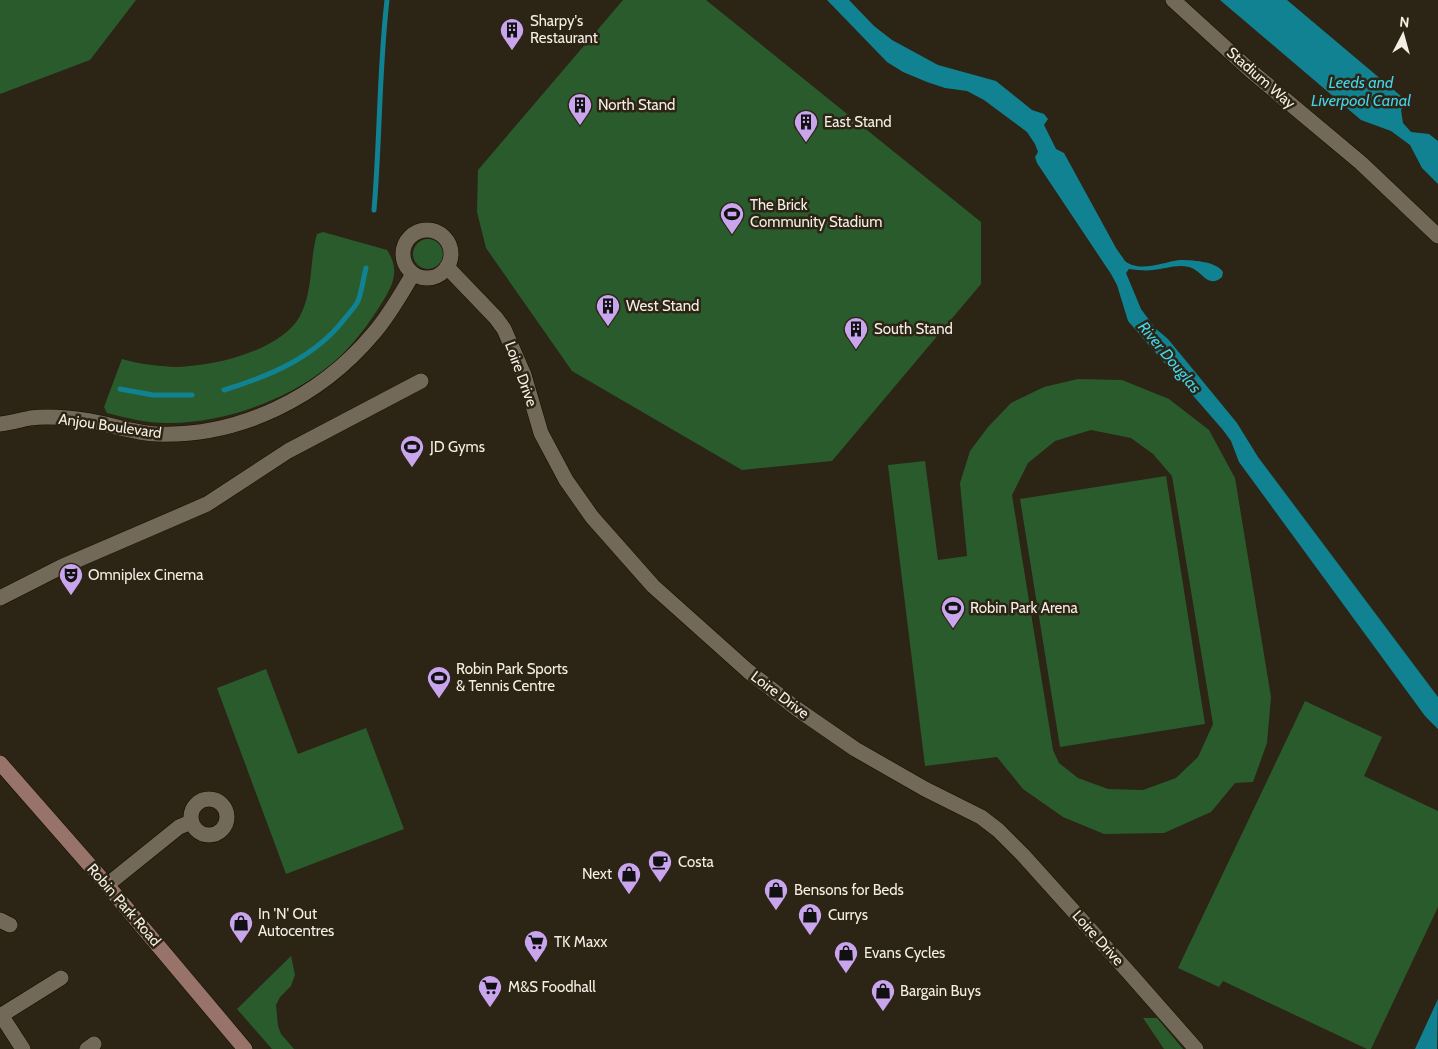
<svg xmlns="http://www.w3.org/2000/svg" width="1438" height="1049" font-family="Cabin,sans-serif">
  <style>
    .green { fill: #2a5b2d; fill-rule: evenodd }
    .water { fill: #118291 }
    .lines { fill: none; stroke-linecap: round; stroke-linejoin: round }
    .stream { stroke: #118291; stroke-width: 5 }
    .street-casing { stroke: #150d02; stroke-width: 16 }
    .secondary-casing { stroke: #150d02; stroke-width: 16 }
    .street { stroke: #736958; stroke-width: 15 }
    .secondary { stroke: #97736a; stroke-width: 15 }
    .labels { text-anchor: middle; stroke-width: 5; stroke-linejoin: round; paint-order: stroke }
    .poi-label { font-size: 15px; fill: #f4eee4; stroke: #2c2414; text-anchor: start }
    .street-label { font-size: 15px; fill: #f4eee4; stroke: #2c2414 }
    .water-label { font-size: 16px; font-style: italic; fill: #43d4eb; stroke: #2c2414 }
  </style>
  <rect width="100%" height="100%" fill="#2c2414"/>
  <g class="green">
    <polygon points="0,0 136,0 90,60 0,94"/>
    <polygon points="623,0 706,0 981,222 981,284 832,461 742,470 572,371 486,248 477,212 478,170"/>
    <path d="M323,232L387,250C402,273 391,288 378,309C364,331 345,355 323,371C281,402 220,424 167,423C147,423 126,418 107,413L104,407L122,359C139,364 157,366 174,367C212,367 281,351 300,316C314,289 309,261 317,234Z"/>
    <circle cx="428" cy="254" r="15"/>
    <path d="M1078,379L1122,380L1169,399L1209,430L1235,478L1271,697L1267,743L1253,782L1235,783L1211,812L1164,833L1104,834L1063,817L1023,789L997,757L925,766L888,465L925,461L938,560L967,556L960,483L970,451L988,427L1011,403L1044,387ZM1091,430L1131,438L1153,454L1172,476L1213,724L1198,757L1176,778L1143,790L1108,789L1078,778L1059,763L1053,750L1012,495L1028,463L1055,441Z"/>
    <polygon points="1166,476 1205,724 1060,747 1020,499"/>
    <polygon points="266,669 298,754 366,728 404,829 286,874 217,688"/>
    <polygon points="1305,701 1382,737 1364,776 1438,811 1438,907 1371,1049 1367,1049 1223,981 1219,987 1178,968"/>
    <polygon points="291,956 295,975 291,986 280,997 276,1005 278,1026 281,1034 294,1049 272,1049 237,1009"/>
    <polygon points="1143,1018 1157,1018 1183,1049 1164,1049"/>
  </g>
  <g class="water">
    <path d="M827,0H849L874,26L892,40L938,65L996,81L1032,110L1044,114L1048,119L1044,125L1056,149L1064,153L1116,248C1119,252 1122,257 1125,261C1139,273 1164,262 1179,260C1191,260 1216,261 1223,272L1222,277C1208,290 1202,270 1189,267C1176,264 1166,269 1153,270C1146,271 1137,270 1129,269L1126,273L1141,309L1155,328L1168,339L1237,423L1258,457L1438,697V729L1425,716L1239,462L1231,441L1223,430L1128,321L1117,285L1111,274L1037,163L1035,157L1038,152L1035,144L1027,132L984,100L967,91L945,88L927,82L903,72L887,62Z"/>
    <polygon points="1220,0 1287,0 1408,102 1401,110 1403,123 1411,132 1429,134 1438,141 1438,184 1422,168 1410,145 1391,131 1361,120"/>
    <polygon points="1438,999 1437,1049 1415,1049"/>
  </g>
  <g class="lines">
    <g class="stream">
      <path d="M374,210C380,140 379,70 387,0"/>
      <polyline points="120,389 153,395 192,395"/>
      <path d="M224,390C270,376 316,357 346,317C350,312 355,307 358,301C362,291 363,279 366,268"/>
    </g>
    <g class="street-casing">
      <g id="street">
        <polyline points="1173,0 1251,71 1361,163 1438,236"/>
        <circle cx="427" cy="254" r="24"/>
        <polyline points="447,267 496,318 504,329 524,375 541,433 566,480 592,517 653,586 748,671 797,709 855,749 925,789 981,817 998,830 1023,855 1131,975 1196,1049"/>
        <path d="M0,424C10,423 20,420 30,418C48,416 72,418 90,421C113,425 134,433 157,434C240,437 320,397 373,334C389,316 401,294 413,274"/>
        <polyline points="0,598 61,567 207,504 288,451 421,381"/>
        <circle cx="209" cy="817" r="18"/>
        <polyline points="107,885 179,827 191,822"/>
        <polyline points="0,920 10,925"/>
        <polyline points="1,1015 23,1049"/>
        <polyline points="0,1016 61,978"/>
        <polyline points="87,1049 94,1044"/>
      </g>
    </g>
    <g class="secondary-casing">
      <polyline id="secondary" points="0,763 107,885 245,1049"/>
    </g>
    <use href="#street" class="street"/>
    <use href="#secondary" class="secondary"/>
  </g>
  <defs>
    <g id="building-pin" transform="scale(1.25)"><path d="M0 17L-7.5 6A9.5 9.5 0 1 1 7.5 6Z" fill="#c9a5ee" stroke="#2c2414"/><path d="M-4-6H4V6H1V3H-1V6H-4ZM-2.5-4.3h1.7v1.8h-1.7ZM.8-4.3h1.7v1.8H.8ZM-2.5-1h1.7V.8h-1.7ZM.8-1h1.7V.8H.8Z" fill="#111"/></g>
    <g id="stadium-pin" transform="scale(1.25)"><path d="M0 17L-7.5 6A9.5 9.5 0 1 1 7.5 6Z" fill="#c9a5ee" stroke="#2c2414"/><path d="M0-5a6.5 5 0 1 0 0 10a6.5 5 0 1 0 0-10ZM-3.5-1.8h7v3.6h-7Z" fill="#111"/></g>
    <g id="theatre-pin" transform="scale(1.25)"><path d="M0 17L-7.5 6A9.5 9.5 0 1 1 7.5 6Z" fill="#c9a5ee" stroke="#2c2414"/><path d="M-5-5.5Q0-4 5-5.5V0Q5 5 0 6Q-5 5-5 0ZM-3.3-2.5H-1v1.5H-3.3ZM1-2.5H3.3v1.5H1ZM-2.8 1Q0 5.5 2.8 1Z" fill="#111"/></g>
    <g id="cafe-pin" transform="scale(1.25)"><path d="M0 17L-7.5 6A9.5 9.5 0 1 1 7.5 6Z" fill="#c9a5ee" stroke="#2c2414"/><path d="M-5.5-4.5H6V0H3Q3 3.5 0 3.5H-2.5Q-5.5 3.5-5.5 0ZM3-3.2v2h1.7v-2ZM-6 4.5H4V6H-6Z" fill="#111"/></g>
    <g id="shop-pin" transform="scale(1.25)"><path d="M0 17L-7.5 6A9.5 9.5 0 1 1 7.5 6Z" fill="#c9a5ee" stroke="#2c2414"/><path d="M-5-2.5h2.3a2.7 3.5 0 0 1 5.4 0H5L5.5 6h-11ZM-1.5-2.5h3a1.5 2.3 0 0 0-3 0Z" fill="#111"/></g>
    <g id="supermarket-pin" transform="scale(1.25)"><path d="M0 17L-7.5 6A9.5 9.5 0 1 1 7.5 6Z" fill="#c9a5ee" stroke="#2c2414"/><path d="M-6-5.5h2.5l.6 2H6L4.5 2H-2.5L-4.4-4H-6ZM-1.5 3.2a1.3 1.3 0 1 0 .1 0ZM3 3.2a1.3 1.3 0 1 0 .1 0Z" fill="#111"/></g>
  </defs>
  <g fill-rule="evenodd">
    <use href="#building-pin" x="512" y="30"/>
    <use href="#building-pin" x="580" y="105"/>
    <use href="#building-pin" x="806" y="122"/>
    <use href="#stadium-pin" x="732" y="214"/>
    <use href="#building-pin" x="608" y="306"/>
    <use href="#building-pin" x="856" y="329"/>
    <use href="#stadium-pin" x="412" y="447"/>
    <use href="#theatre-pin" x="71" y="575"/>
    <use href="#stadium-pin" x="953" y="608"/>
    <use href="#stadium-pin" x="439" y="678"/>
    <use href="#cafe-pin" x="660" y="862"/>
    <use href="#shop-pin" x="629" y="874"/>
    <use href="#shop-pin" x="776" y="890"/>
    <use href="#shop-pin" x="810" y="915"/>
    <use href="#shop-pin" x="241" y="923"/>
    <use href="#supermarket-pin" x="536" y="942"/>
    <use href="#shop-pin" x="846" y="953"/>
    <use href="#supermarket-pin" x="490" y="987"/>
    <use href="#shop-pin" x="883" y="991"/>
  </g>
  <g class="labels">
    <g class="poi-label">
      <text x="530" y="26">Sharpy's<tspan x="530" dy="17">Restaurant</tspan></text>
      <text x="598" y="110">North Stand</text>
      <text x="824" y="127">East Stand</text>
      <text x="750" y="210">The Brick<tspan x="750" dy="17">Community Stadium</tspan></text>
      <text x="626" y="311">West Stand</text>
      <text x="874" y="334">South Stand</text>
      <text x="430" y="452">JD Gyms</text>
      <text x="88" y="580">Omniplex Cinema</text>
      <text x="970" y="613">Robin Park Arena</text>
      <text x="456" y="674">Robin Park Sports<tspan x="456" dy="17">&amp; Tennis Centre</tspan></text>
      <text x="678" y="867">Costa</text>
      <text x="612" y="879" text-anchor="end">Next</text>
      <text x="794" y="895">Bensons for Beds</text>
      <text x="258" y="919">In 'N' Out<tspan x="258" dy="17">Autocentres</tspan></text>
      <text x="828" y="920">Currys</text>
      <text x="554" y="947">TK Maxx</text>
      <text x="864" y="958">Evans Cycles</text>
      <text x="508" y="992">M&amp;S Foodhall</text>
      <text x="900" y="996">Bargain Buys</text>
    </g>
    <g class="street-label">
      <text transform="translate(1261 78) rotate(41)" y="5">Stadium Way</text>
      <text transform="translate(521 374) rotate(70)" y="5">Loire Drive</text>
      <text transform="translate(110 426) rotate(8)" y="5">Anjou Boulevard</text>
      <text transform="translate(780 695) rotate(37)" y="5">Loire Drive</text>
      <text transform="translate(124 905) rotate(49)" y="5">Robin Park Road</text>
      <text transform="translate(1098 938) rotate(48)" y="5">Loire Drive</text>
    </g>
    <g class="water-label">
      <text x="1361" y="88">Leeds and<tspan x="1361" dy="18">Liverpool Canal</tspan></text>
      <text transform="translate(1170 357) rotate(50)" y="6">River Douglas</text>
    </g>
  </g>
  <g transform="translate(1403 35) rotate(6)" stroke="#2c2414" stroke-width="4" paint-order="stroke">
  <path d="M0-4L9 19L0 12L-9 19Z" fill="#f4eee4"/>
  <text y="-8" font-size="14" font-weight="bold" text-anchor="middle" fill="#f4eee4">N</text>
  </g>
</svg>
